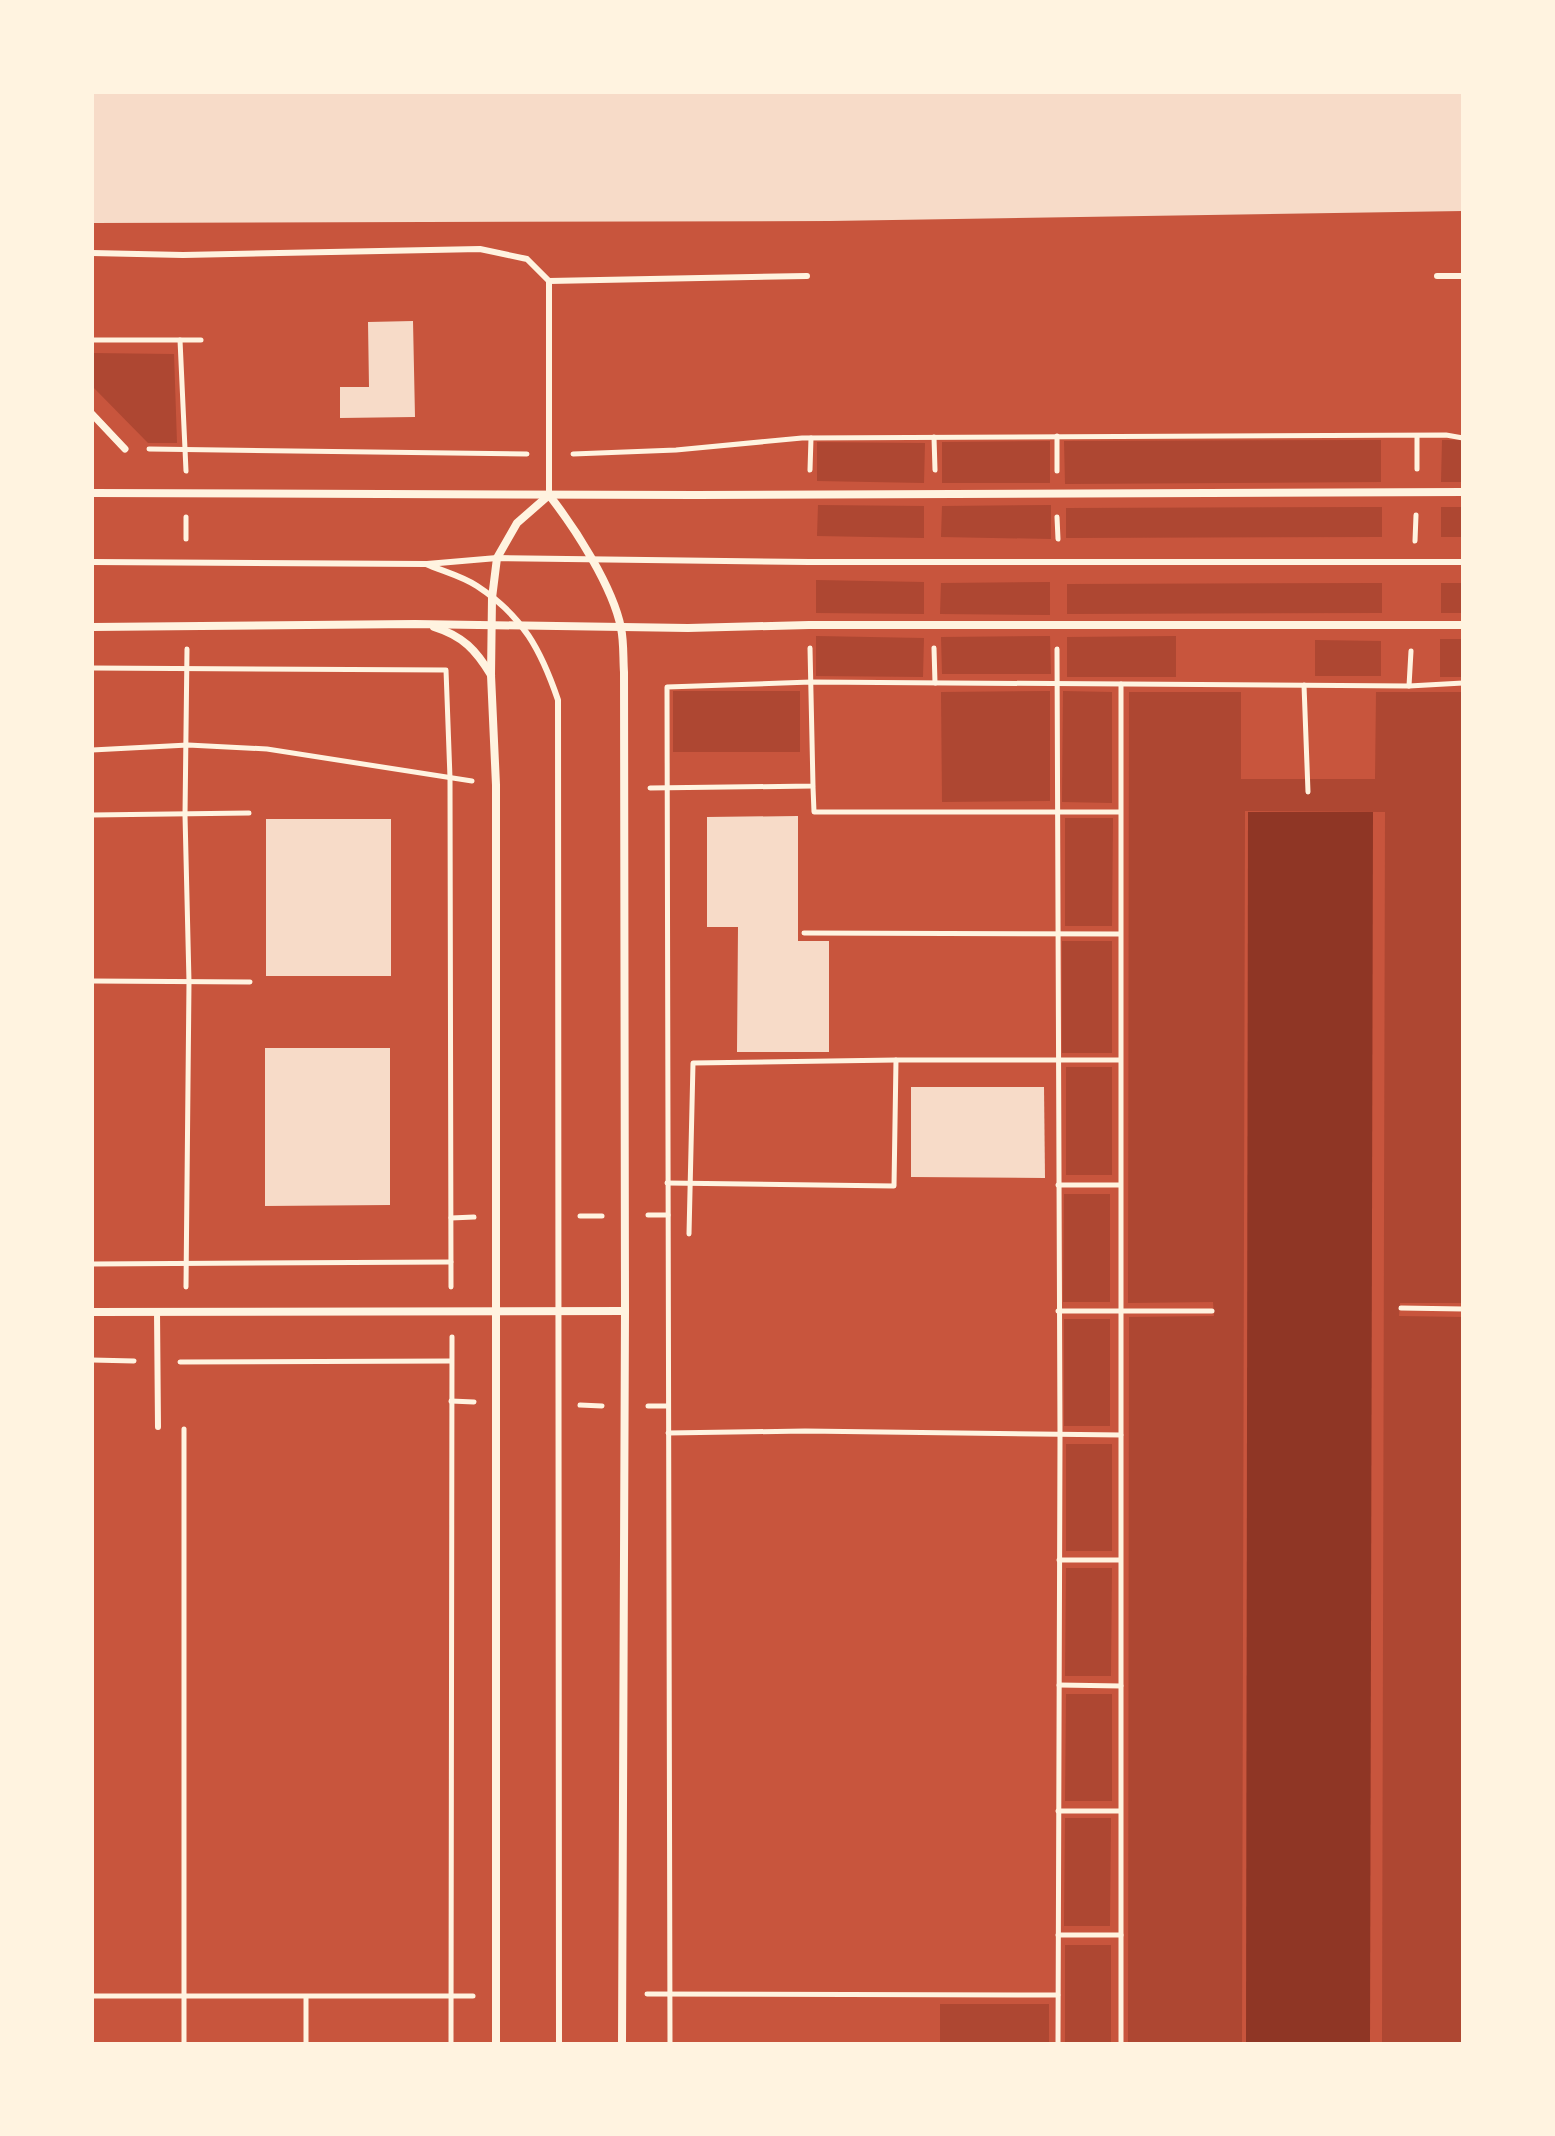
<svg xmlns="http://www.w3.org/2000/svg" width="1555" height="2136" font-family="'Fira Sans',sans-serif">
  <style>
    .green { fill: #ae4732 }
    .water { fill: #8f3625 }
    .building { fill: #f7dbc8 }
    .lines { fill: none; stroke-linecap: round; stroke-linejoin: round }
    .path { stroke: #fff3e0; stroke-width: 5 }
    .service { stroke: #fff3e0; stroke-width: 6 }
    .pedestrian { stroke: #fff3e0; stroke-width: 7 }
    .minor { stroke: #fff3e0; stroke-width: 8 }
  </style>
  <rect width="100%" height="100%" fill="#c8553d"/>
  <g class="green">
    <polygon points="92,353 174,354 177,443 148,443 92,386"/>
    <polygon points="1381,440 1381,482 1065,484 1064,441"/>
    <polygon points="1442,440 1463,440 1463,482 1441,482"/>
    <polygon points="1050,441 1050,483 942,483 942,442"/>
    <polygon points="817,442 925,443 924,483 817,481"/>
    <polygon points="818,505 924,506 924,538 817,536"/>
    <polygon points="1051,505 1051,539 941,537 942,506"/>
    <polygon points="1382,507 1382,537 1066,538 1066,508"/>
    <rect x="1441" y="507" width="22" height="30"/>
    <polygon points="816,580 924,582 924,614 816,613"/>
    <polygon points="1050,582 1050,615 940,614 941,583"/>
    <polygon points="1382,583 1382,613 1067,614 1067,584"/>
    <rect x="1441" y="583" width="22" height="30"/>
    <polygon points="816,636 924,638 923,677 816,676"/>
    <polygon points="1050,636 1051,674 942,674 941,637"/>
    <polygon points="1176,636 1176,677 1067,677 1067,637"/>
    <rect x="1440" y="639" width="23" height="38"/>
    <polygon points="1315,640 1381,641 1381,676 1315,676"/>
    <rect x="673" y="691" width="127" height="61"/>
    <polygon points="1050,691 1050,801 942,802 941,692"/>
    <polygon points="1063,691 1112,692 1112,803 1062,802"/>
    <polygon points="1129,692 1241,692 1241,779 1375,779 1376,692 1463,692 1463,1303 1400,1303 1399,1316 1463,1317 1463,2044 1382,2044 1385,812 1245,811 1242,2044 1128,2044 1129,1317 1214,1316 1213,1302 1128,1303"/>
    <polygon points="1065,818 1113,818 1112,926 1065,926"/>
    <rect x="1062" y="941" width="50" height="112"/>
    <rect x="1066" y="1067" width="46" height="108"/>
    <polygon points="1064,1194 1110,1194 1110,1302 1063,1302"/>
    <rect x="1064" y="1319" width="46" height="107"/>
    <rect x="1066" y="1444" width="46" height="107"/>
    <polygon points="1066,1568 1112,1568 1111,1676 1065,1676"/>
    <polygon points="1066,1694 1112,1694 1112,1801 1065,1801"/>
    <polygon points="1065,1818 1111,1818 1110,1926 1064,1926"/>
    <rect x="1065" y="1945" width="46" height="99"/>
    <rect x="940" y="2004" width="109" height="40"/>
  </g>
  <polygon class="water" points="1248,812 1373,812 1370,2044 1246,2044"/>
  <g class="building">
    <polygon points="92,92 1463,92 1463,211 830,221 92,223"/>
    <polygon points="413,321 415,417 340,418 340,387 369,387 368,322"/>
    <polygon points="798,816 798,941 829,941 829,1052 737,1052 738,927 707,927 707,817"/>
    <rect x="266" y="819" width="125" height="157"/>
    <polygon points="265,1048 390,1048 390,1205 265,1206"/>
    <polygon points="911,1087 1044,1087 1045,1178 911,1177"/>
  </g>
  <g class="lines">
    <g class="path">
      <polyline points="92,340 201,340"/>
      <polyline points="180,340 186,471"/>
      <polyline points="1057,436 1057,471"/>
      <polyline points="934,437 935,470"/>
      <polyline points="149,449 527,454"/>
      <polyline points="573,454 676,450 802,438 1446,435 1463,438"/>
      <polyline points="1417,469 1417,436"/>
      <polyline points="810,470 811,438"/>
      <polyline points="186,517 186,539"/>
      <polyline points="1057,517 1058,539"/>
      <polyline points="1415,541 1416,515"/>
      <polyline points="934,648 935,683"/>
      <polyline points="1057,649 1060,1436 1058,2044"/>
      <polyline points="92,668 446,670 450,778 451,1287"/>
      <polyline points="1121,684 1121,2044"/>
      <polyline points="1304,685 1308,792"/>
      <polyline points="1409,686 1411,651"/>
      <polyline points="92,750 188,745 267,749 472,781"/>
      <polyline points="813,787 814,812 1119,812"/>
      <polyline points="650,788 813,786 810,648"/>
      <polyline points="92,815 249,813"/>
      <polyline points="804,933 1120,934"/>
      <polyline points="92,981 250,982"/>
      <polyline points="667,1183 894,1186 896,1060"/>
      <polyline points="1058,1185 1119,1185"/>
      <polyline points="648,1215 668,1215"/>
      <polyline points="580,1216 602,1216"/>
      <polyline points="451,1218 474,1217"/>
      <polyline points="689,1234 693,1063 896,1060 1120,1060"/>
      <polyline points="92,1264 451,1262"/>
      <polyline points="186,1287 189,982 185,815 187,649"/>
      <polyline points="1401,1308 1463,1309"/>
      <polyline points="1058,1311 1212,1311"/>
      <polyline points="92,1360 134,1361"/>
      <polyline points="180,1362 451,1361"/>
      <polyline points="451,1401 474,1402"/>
      <polyline points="580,1405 602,1406"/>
      <polyline points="648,1406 668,1406"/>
      <polyline points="184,1429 184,2044"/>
      <polyline points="668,1433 805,1431 1121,1435"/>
      <polyline points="1059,1560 1120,1560"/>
      <polyline points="1059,1685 1121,1686"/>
      <polyline points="1058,1811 1120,1811"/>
      <polyline points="1058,1935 1121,1935"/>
      <polyline points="647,1994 1058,1995"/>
      <polyline points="92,1996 473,1996"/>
      <polyline points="306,2044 306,1997"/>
      <polyline points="451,2044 452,1337"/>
      <polyline points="670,2044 667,687 811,682 1409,686 1463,683"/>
    </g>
    <g class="service">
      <polyline points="92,253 183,255 480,249 527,259 549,281 807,276"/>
      <polyline points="1437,276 1463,276"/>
      <polyline points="549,281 549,495"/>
      <path d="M92,562L426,564C442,571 462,576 477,586C523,616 541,650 558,700L559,2044"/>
      <polyline points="427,564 497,558 809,562 1463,562"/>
      <polyline points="157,1312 158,1427"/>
    </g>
    <polyline class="pedestrian" points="92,414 125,449"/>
    <g class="minor">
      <polyline points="92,493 696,495 1463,492"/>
      <path d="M549,495C575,528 613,587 621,628C624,642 623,658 624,672L625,1311L622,2044"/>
      <polyline points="92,627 415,624 688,628 809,625 1463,625"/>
      <path d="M434,627C463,636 476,650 491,675"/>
      <polyline points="92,1312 625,1311"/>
      <polyline points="496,2044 496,785 491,675 492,598 497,558 517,523 549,495"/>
    </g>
  </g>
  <rect width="1555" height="2136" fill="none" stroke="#fff3e0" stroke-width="188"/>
</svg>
